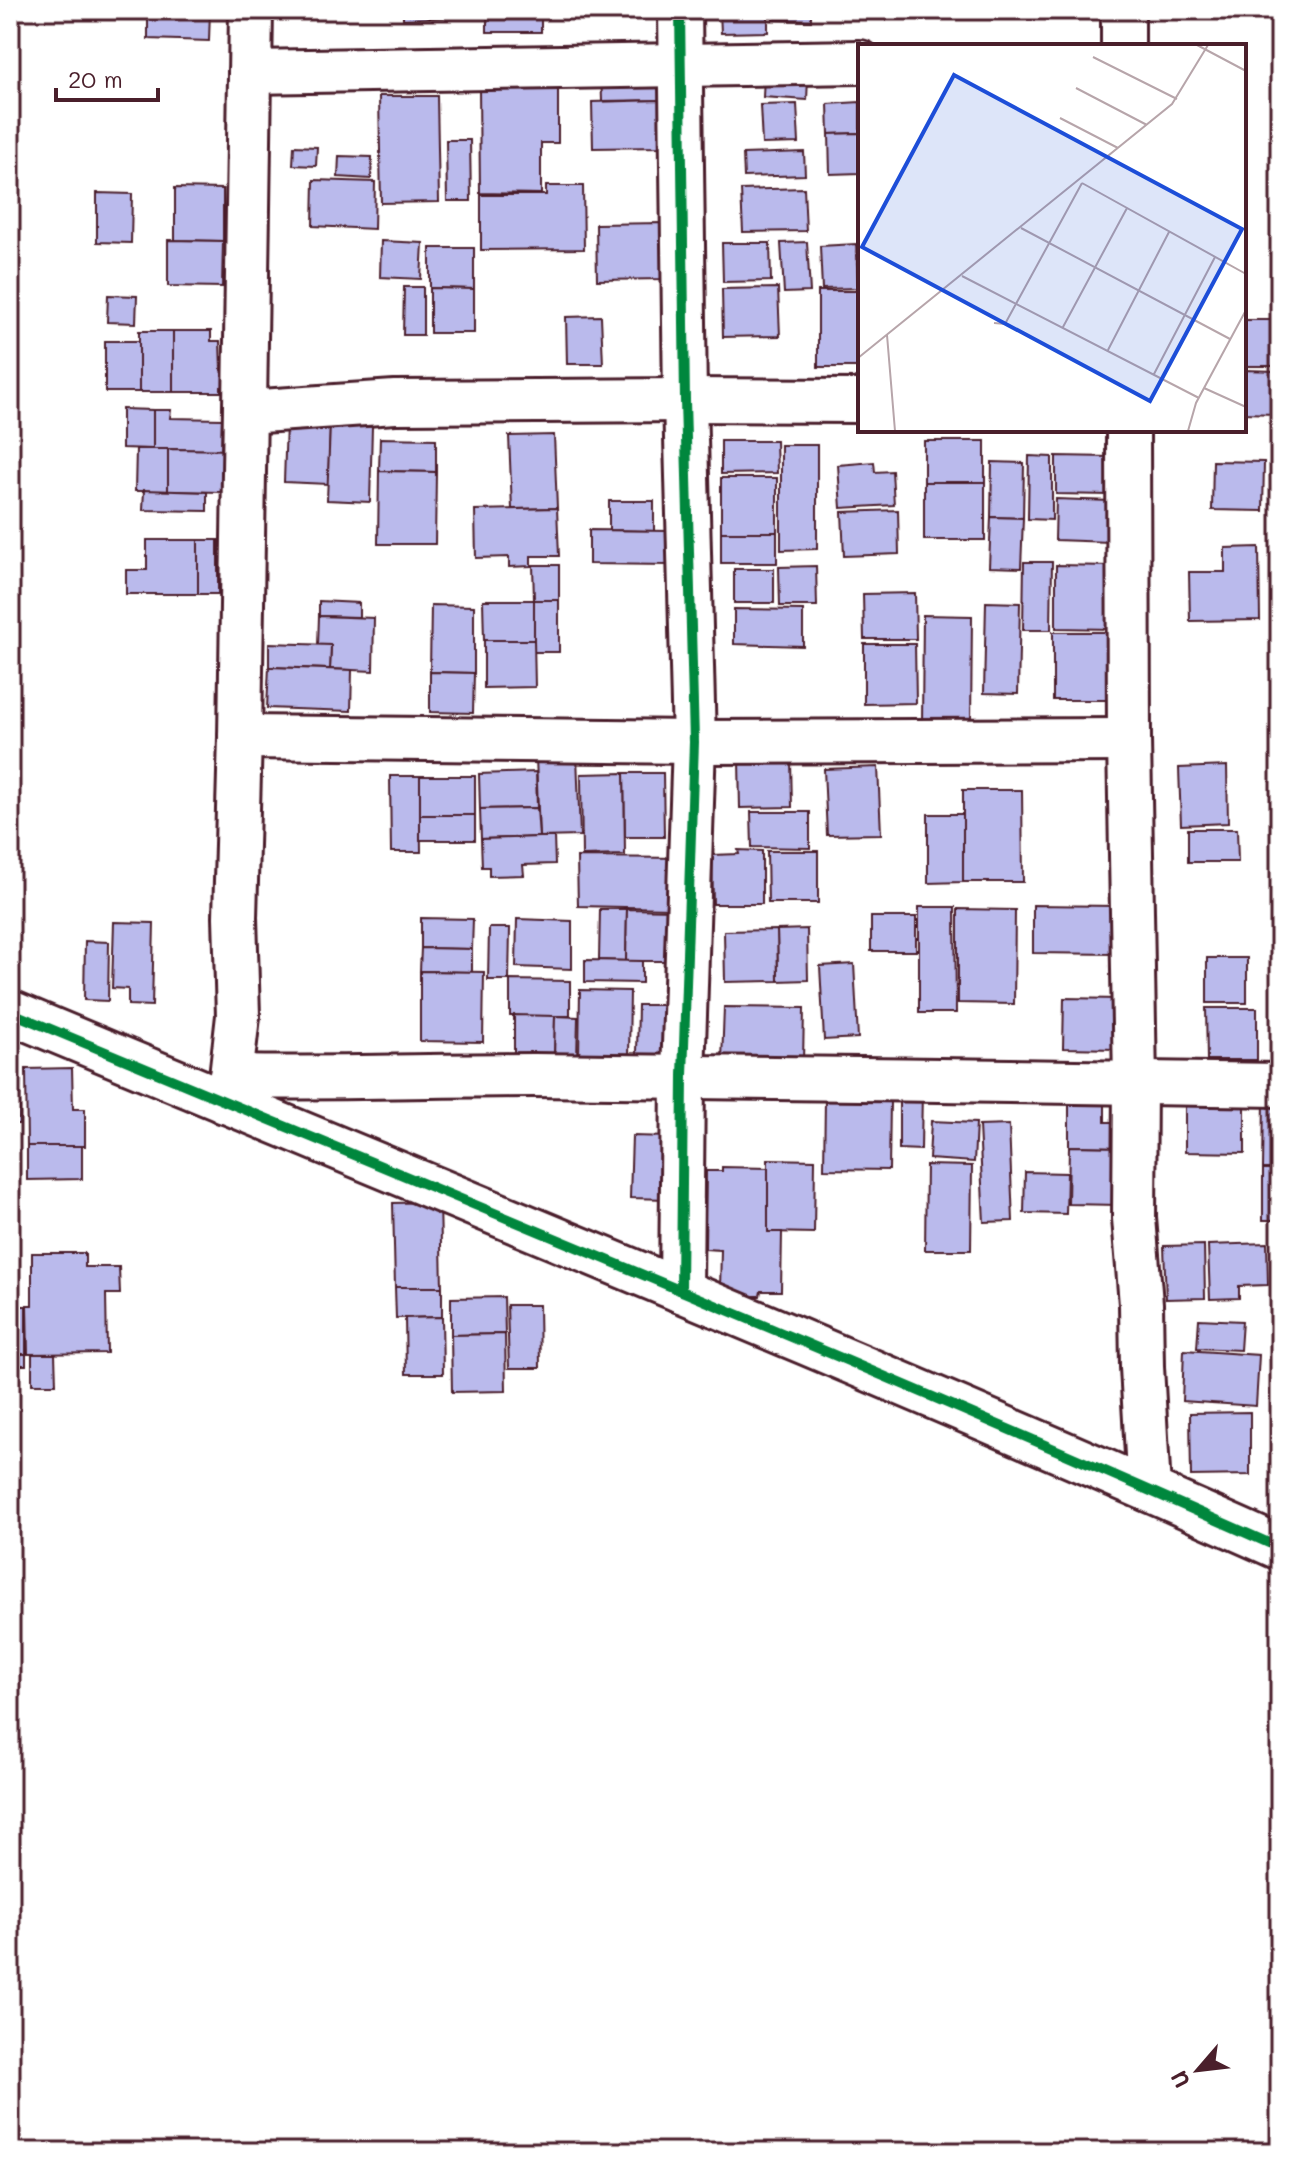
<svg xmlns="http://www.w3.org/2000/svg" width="1290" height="2162" font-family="Mali,sans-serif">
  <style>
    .building { fill: #babaec; stroke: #4a1f2b; stroke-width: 2 }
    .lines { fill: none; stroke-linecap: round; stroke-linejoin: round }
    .minor-casing { stroke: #4a1f2b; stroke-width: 48 }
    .minor { stroke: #fff; stroke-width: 42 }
    .cycleway-casing { stroke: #fff; stroke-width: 15 }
    .cycleway { stroke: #00873e; stroke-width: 10 }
    .inset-road { fill: none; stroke: #b7a5aa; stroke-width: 2 }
    .view { fill: #1d4ed8; fill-opacity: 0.15; stroke: #1d4ed8; stroke-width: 4 }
    .inset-edge { fill: none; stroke: #4a1f2b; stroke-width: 4 }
  </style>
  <rect width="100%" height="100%" fill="#fff"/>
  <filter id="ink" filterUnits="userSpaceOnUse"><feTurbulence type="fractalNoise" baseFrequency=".0125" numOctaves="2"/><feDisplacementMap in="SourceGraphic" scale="16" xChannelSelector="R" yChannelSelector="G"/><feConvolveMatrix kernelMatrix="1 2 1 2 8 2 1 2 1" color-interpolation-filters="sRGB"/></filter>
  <g filter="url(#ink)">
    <g class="building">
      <polygon points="148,10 210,10 209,41 148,39"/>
      <polygon points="403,10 462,10 463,17 403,19"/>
      <rect x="487" y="10" width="54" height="22"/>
      <polygon points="547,10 577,10 577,17 548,18"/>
      <polygon points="720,10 768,10 768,32 721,33"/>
      <polygon points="773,10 811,10 811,21 773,20"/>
      <polygon points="660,70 661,100 602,101 601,71"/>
      <polygon points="764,75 808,78 807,100 763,97"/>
      <polygon points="479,87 558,88 558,143 541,143 541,194 480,193"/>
      <polygon points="379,96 437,96 439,202 381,203"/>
      <polygon points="661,100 662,147 593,148 592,102"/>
      <polygon points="860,102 860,133 829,134 828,104"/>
      <polygon points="797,104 799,143 762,144 760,105"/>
      <polygon points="860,133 860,173 830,174 829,134"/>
      <polygon points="446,140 470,140 471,201 447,201"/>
      <polygon points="294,146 317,147 316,166 293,165"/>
      <polygon points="804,152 805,175 744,177 743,154"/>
      <polygon points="339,156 372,157 371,179 338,177"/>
      <polygon points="314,180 375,182 374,229 313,226"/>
      <polygon points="546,186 583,186 584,249 481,250 481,195 546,195"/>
      <polygon points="175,188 223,189 223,241 175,240"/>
      <polygon points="804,188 806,231 743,232 741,190"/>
      <polygon points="97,193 132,194 131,243 97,242"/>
      <polygon points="663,223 664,279 597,280 596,224"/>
      <polygon points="168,240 223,241 222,287 168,286"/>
      <polygon points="381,241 423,243 421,279 380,277"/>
      <polygon points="807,242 810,292 784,293 781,243"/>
      <polygon points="722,243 770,243 771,281 723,282"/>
      <polygon points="856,244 858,288 822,289 820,246"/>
      <polygon points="430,248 474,248 474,289 430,288"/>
      <polygon points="404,287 423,287 423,335 403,335"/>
      <polygon points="430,288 474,289 474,333 430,333"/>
      <polygon points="778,288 780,336 723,337 722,289"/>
      <rect x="818" y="291" width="42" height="76"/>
      <polygon points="108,295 137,296 136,323 107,322"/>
      <polygon points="601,316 603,364 567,364 566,317"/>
      <rect x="1244" y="320" width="36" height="46"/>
      <rect x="139" y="331" width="34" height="61"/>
      <polygon points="173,331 211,331 211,341 220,341 221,370 238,370 239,387 221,387 221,392 173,392"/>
      <rect x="105" y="341" width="34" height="51"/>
      <polygon points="1244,370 1276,371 1275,414 1244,413"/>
      <polygon points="122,409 153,410 153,449 122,448"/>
      <polygon points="153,410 171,410 170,418 222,419 221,450 153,449"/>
      <polygon points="286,423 330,425 328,484 284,482"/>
      <polygon points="330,425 372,427 370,502 327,500"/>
      <polygon points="554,435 557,508 512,509 509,436"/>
      <polygon points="380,438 436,439 436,472 379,471"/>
      <polygon points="721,441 776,441 777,473 721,474"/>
      <rect x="924" y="441" width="61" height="41"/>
      <polygon points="781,445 817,445 817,549 781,550"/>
      <polygon points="136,449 168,449 168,491 135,491"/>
      <polygon points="168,449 239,450 238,476 221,476 221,492 168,491"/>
      <polygon points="1029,456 1052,457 1052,520 1028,519"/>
      <polygon points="1056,456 1111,457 1110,495 1056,494"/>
      <polygon points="1213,461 1264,462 1263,511 1212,510"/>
      <polygon points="874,462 875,472 892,471 894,505 841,508 838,465"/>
      <polygon points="992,462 1024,463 1023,518 991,517"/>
      <polygon points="379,471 436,472 435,544 378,544"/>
      <rect x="721" y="478" width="56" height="54"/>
      <rect x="924" y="482" width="61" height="58"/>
      <polygon points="144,490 207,492 207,511 143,510"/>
      <polygon points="1056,499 1111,501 1110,542 1055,540"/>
      <polygon points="609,501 654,501 654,531 609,530"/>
      <polygon points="557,508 559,556 531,556 531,566 509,567 509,557 476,558 475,510"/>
      <polygon points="898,510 899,554 844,556 842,512"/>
      <polygon points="991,517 1023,518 1021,568 989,567"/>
      <polygon points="589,530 670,531 670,565 589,564"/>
      <rect x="721" y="532" width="56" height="31"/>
      <polygon points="147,540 198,540 198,594 126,594 126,570 147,570"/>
      <rect x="198" y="540" width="20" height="54"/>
      <polygon points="1259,547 1260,620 1190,621 1189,572 1225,572 1225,548"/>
      <polygon points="1024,562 1052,562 1051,630 1023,630"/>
      <polygon points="533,565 559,565 559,600 534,600"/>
      <polygon points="1056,565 1112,566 1112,629 1056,628"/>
      <polygon points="816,566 817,606 780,606 779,567"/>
      <rect x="734" y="569" width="40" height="34"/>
      <polygon points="915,593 916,639 864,639 863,594"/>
      <polygon points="483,600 534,600 534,640 484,640"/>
      <rect x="534" y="600" width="25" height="52"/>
      <polygon points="319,601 359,603 359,617 319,616"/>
      <polygon points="986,602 1020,603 1018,694 984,693"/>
      <polygon points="431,605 474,606 474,673 430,672"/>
      <polygon points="734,609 803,610 803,646 734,644"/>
      <polygon points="923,615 972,616 971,727 922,726"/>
      <polygon points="319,616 374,618 373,671 330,669 331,645 318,645"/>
      <rect x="1053" y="632" width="62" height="68"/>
      <polygon points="484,640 534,640 535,687 484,688"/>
      <polygon points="269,643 331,645 330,669 269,667"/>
      <polygon points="864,644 915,644 916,703 864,704"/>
      <polygon points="269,667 352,670 351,711 267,708"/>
      <polygon points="430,672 474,673 473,713 430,712"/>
      <polygon points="577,755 580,836 539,837 536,756"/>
      <polygon points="791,760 792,807 740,808 739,761"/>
      <polygon points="1227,766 1228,823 1181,825 1179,768"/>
      <polygon points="878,767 881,834 827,835 824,769"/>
      <polygon points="536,772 537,808 480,809 479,774"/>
      <polygon points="624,773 663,773 664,837 625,837"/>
      <polygon points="624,773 625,855 582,856 581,774"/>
      <polygon points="390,776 420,776 421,852 391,852"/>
      <rect x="420" y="776" width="55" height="39"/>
      <polygon points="963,790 1022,790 1023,882 963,882"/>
      <polygon points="537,808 539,837 481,839 480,809"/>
      <polygon points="751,812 810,812 810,848 752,847"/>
      <polygon points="928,814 963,814 963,882 928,883"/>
      <rect x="420" y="815" width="55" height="25"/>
      <polygon points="1188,829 1237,829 1238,862 1188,862"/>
      <polygon points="539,837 554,837 555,864 523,865 524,875 489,876 489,867 482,867 481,839"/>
      <polygon points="738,850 762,851 762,904 713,904 712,855 739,854"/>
      <polygon points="767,851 818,851 818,903 768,903"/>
      <polygon points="577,857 685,858 671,908 578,906"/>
      <polygon points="1033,905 1116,906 1116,954 1033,953"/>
      <polygon points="919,907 955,907 956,1013 919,1013"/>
      <polygon points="600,909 627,909 626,961 599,960"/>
      <polygon points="627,909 675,910 675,961 626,961"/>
      <polygon points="958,909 1015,910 1014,1004 958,1003"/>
      <rect x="871" y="917" width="45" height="34"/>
      <polygon points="421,918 473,919 472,949 421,948"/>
      <polygon points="517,919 572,921 572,969 516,967"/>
      <polygon points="114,922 154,923 152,1006 128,1005 128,989 112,988"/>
      <polygon points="489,928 510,928 509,980 488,980"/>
      <polygon points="807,929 808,980 778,981 777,930"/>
      <polygon points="777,930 778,981 725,982 724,931"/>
      <polygon points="85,941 109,942 108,1001 84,1000"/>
      <polygon points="421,948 472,949 472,972 420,971"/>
      <rect x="1207" y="958" width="40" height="45"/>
      <polygon points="585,960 642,961 642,983 585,982"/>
      <polygon points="854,964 858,1038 824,1040 820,966"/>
      <polygon points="420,971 484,972 483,1042 420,1041"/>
      <polygon points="510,980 570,981 570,1016 510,1016"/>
      <polygon points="580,990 630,991 629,1058 579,1057"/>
      <polygon points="1064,998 1119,999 1118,1049 1063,1048"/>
      <polygon points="638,1005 664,1005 662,1055 637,1054"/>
      <polygon points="724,1007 804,1008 803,1063 722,1061"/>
      <polygon points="1206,1008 1257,1008 1257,1060 1207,1060"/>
      <polygon points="514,1015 555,1016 554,1060 514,1059"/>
      <polygon points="555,1016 578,1017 577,1060 554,1060"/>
      <polygon points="10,1031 14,1031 13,1069 10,1069"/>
      <polygon points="72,1068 73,1109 85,1109 85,1146 27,1146 26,1069"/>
      <polygon points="10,1069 21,1070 19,1124 10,1124"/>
      <polygon points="899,1089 922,1089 921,1150 899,1149"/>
      <polygon points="1264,1098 1280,1098 1280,1169 1263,1169"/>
      <polygon points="825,1100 890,1101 889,1170 824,1169"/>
      <polygon points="1069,1103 1105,1104 1105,1122 1120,1122 1119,1147 1069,1146"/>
      <polygon points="1185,1104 1245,1104 1245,1153 1185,1152"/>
      <polygon points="931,1121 976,1123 974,1162 929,1159"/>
      <polygon points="1009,1125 1013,1221 984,1222 979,1126"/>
      <polygon points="632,1136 670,1137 668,1199 630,1198"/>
      <polygon points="27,1146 82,1146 82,1179 27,1180"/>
      <polygon points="1069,1146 1119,1147 1119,1205 1068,1204"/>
      <polygon points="768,1159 815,1160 814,1233 768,1232"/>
      <polygon points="926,1165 972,1166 971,1250 925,1250"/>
      <polygon points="722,1167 768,1168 768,1232 782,1232 781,1291 761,1291 760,1296 736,1296 736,1290 720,1290 721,1250 705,1249 706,1171 722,1171"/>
      <rect x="1263" y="1169" width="17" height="51"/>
      <polygon points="1025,1172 1067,1173 1066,1214 1024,1213"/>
      <polygon points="10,1175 17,1175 18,1239 10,1239"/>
      <polygon points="440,1202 442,1287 395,1287 393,1203"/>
      <polygon points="1267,1243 1268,1285 1239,1286 1239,1298 1210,1299 1208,1245"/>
      <polygon points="1204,1245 1205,1298 1166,1299 1164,1246"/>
      <polygon points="32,1253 85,1253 85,1267 119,1267 120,1294 106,1294 107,1353 28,1354 27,1305 32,1305"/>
      <polygon points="395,1287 442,1287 442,1317 396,1318"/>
      <polygon points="504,1297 505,1334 451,1335 451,1298"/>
      <polygon points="507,1305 539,1305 540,1368 509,1368"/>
      <rect x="10" y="1306" width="16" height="48"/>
      <polygon points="442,1317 443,1374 406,1374 405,1318"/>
      <polygon points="1199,1319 1242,1321 1240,1350 1197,1348"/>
      <polygon points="505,1334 506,1391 452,1392 451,1335"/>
      <polygon points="1184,1350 1259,1355 1256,1406 1182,1401"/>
      <polygon points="10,1354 26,1354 26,1365 17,1365 17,1380 10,1380"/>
      <polygon points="32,1354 55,1354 56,1384 32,1384"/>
      <polygon points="1250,1412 1250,1475 1191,1476 1190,1413"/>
    </g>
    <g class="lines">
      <g class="minor-casing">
        <g id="minor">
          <polyline points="680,10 685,400 694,742 683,1076 681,1291"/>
          <polyline points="1123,10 1123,46"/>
          <polyline points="250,72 860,62"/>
          <polyline points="246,412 395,402 685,400 860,401"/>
          <polyline points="1128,430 1129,740 1135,1083 1134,1218 1141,1304 1142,1367 1149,1490"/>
          <polyline points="240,737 694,742 1129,740"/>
          <path d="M10,1012C434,1189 860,1361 1280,1548"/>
          <polyline points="231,1077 238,1016 235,917 240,737 251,10"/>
          <path d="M225,1102L231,1077C332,1079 433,1075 534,1075C783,1077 1031,1082 1280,1085"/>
        </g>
      </g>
      <use href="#minor" class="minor"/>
      <g class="cycleway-casing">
        <g id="cycleway">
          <polyline points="680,10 685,400 694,742 683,1076 681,1291"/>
          <path d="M10,1012C434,1189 860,1361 1280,1548"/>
        </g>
      </g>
      <use href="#cycleway" class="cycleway"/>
    </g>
  </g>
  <g transform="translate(858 44)">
    <rect width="388" height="388" fill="#fff"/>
    <path class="inset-road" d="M339,1L388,27M235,13L319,55M218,44L289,81M202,74L260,104M224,139L388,230M163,184L372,295M104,232L341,354M136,279L147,280L224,139M205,283L269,164M29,291L37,387M250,306L311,188M0,314L314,60L350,1M296,330L357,213M346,344L388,363M330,387L338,359L388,266"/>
    <path class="view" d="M96,31L384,185L292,357L4,203Z"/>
    <rect width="388" height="388" class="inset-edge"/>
  </g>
  <rect width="1290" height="2162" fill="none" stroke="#fff" stroke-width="40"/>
  <rect x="20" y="20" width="1250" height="2122" fill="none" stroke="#4a1f2b" stroke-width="3" filter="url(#ink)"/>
  <g transform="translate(1198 2070) rotate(242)" stroke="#ffffff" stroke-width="6" paint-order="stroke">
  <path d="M0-6L14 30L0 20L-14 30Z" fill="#4a1f2b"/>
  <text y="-12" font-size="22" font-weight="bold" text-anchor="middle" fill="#4a1f2b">U</text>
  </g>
  <path d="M56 88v12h102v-12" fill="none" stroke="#4a1f2b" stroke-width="4"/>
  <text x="68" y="88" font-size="24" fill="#4a1f2b" stroke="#ffffff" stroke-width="6" paint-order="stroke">20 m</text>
</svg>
